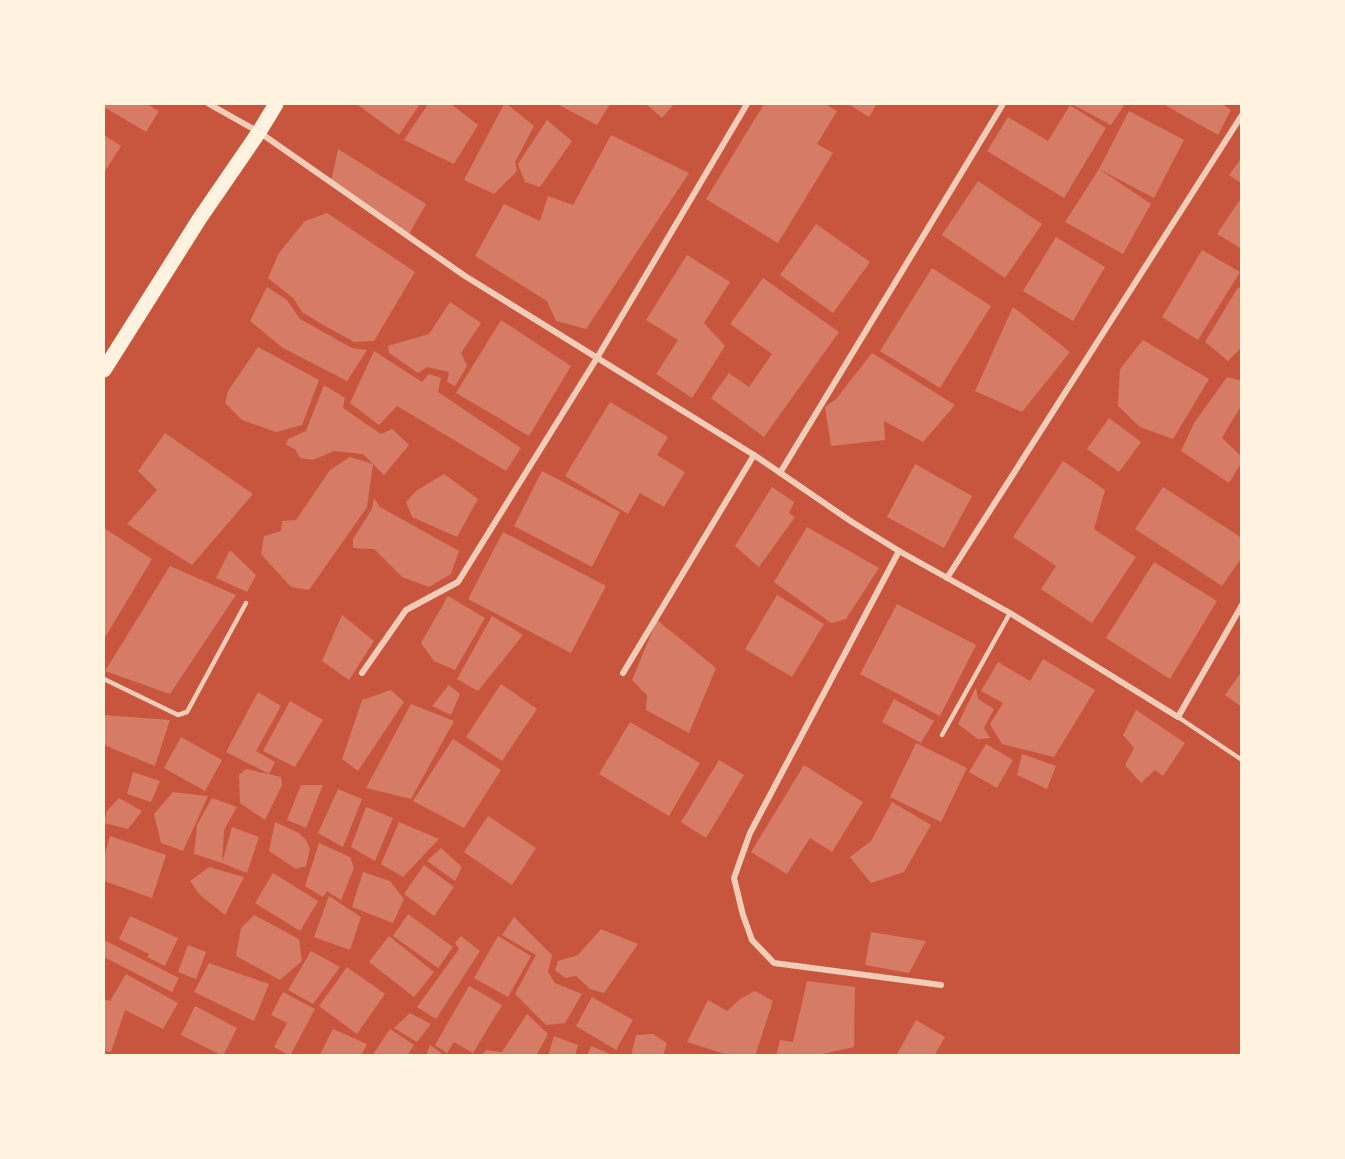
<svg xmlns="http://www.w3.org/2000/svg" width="1345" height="1159" font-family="'Fira Sans',sans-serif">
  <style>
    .building { fill: #d67c66 }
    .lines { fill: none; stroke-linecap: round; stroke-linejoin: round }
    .service { stroke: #f1ccb7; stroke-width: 4.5 }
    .minor { stroke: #f1ccb7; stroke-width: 6 }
    .primary { stroke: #fff3e0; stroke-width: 15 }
  </style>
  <rect width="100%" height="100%" fill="#c8553d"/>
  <g class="building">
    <polygon points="104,104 146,104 159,111 146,132 104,107"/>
    <polygon points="359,104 420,104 399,135 358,105"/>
    <polygon points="428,104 451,104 478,125 454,164 404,140"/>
    <polygon points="504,104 507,104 534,126 515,162 517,171 494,194 464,180"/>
    <polygon points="557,104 610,104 597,125"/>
    <polygon points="646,104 674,104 662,118"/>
    <polygon points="764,104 825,104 837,111 817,144 833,153 778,243 706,199"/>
    <polygon points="848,104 877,104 869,117"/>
    <polygon points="1072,104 1125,104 1111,125"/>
    <polygon points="1163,104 1222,104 1231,110 1218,135"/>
    <polygon points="1070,105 1106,128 1064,198 987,151 1008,117 1048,141"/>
    <polygon points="1129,111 1184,140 1154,198 1099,169"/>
    <polygon points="547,120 572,141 540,187 525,182 518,164"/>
    <polygon points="104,135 121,146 104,173"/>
    <polygon points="611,135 689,173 586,329 556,321 547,301 475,256 504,204 540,221 548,196 573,205"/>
    <polygon points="338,149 426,204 408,236 331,182"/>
    <polygon points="1242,157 1242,184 1229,175"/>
    <polygon points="1099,169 1151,204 1123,254 1065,222"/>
    <polygon points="978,181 1042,224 1005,278 942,235"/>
    <polygon points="1239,201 1242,203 1242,249 1217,234"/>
    <polygon points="327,213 415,272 374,341 354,342 320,323 302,312 294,299 268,278 279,253 305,221"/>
    <polygon points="816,224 870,262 833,313 780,275"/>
    <polygon points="1056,237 1105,267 1073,321 1023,291"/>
    <polygon points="1202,250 1240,272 1198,340 1162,317"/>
    <polygon points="687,255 730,282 704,323 725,346 692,398 656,374 678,340 646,320"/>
    <polygon points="932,268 991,306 940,388 880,351"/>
    <polygon points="763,278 839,332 764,437 711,398 729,373 749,387 772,354 730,324"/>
    <polygon points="1242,286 1242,347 1228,361 1205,342 1237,289"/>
    <polygon points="267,287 287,300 300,319 352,348 367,350 347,381 283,348 250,321"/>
    <polygon points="450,302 481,323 461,353 467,366 455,386 447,382 449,372 427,367 418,373 389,353 388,346 429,334"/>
    <polygon points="1013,307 1070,352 1022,412 975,391"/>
    <polygon points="501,320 571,366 529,436 456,393"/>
    <polygon points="1143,340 1209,379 1173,439 1140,427 1118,406 1120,369"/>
    <polygon points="258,347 319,380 302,425 276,432 242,420 225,403 228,391"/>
    <polygon points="374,351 422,382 429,374 441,378 438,392 521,448 506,471 397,406 379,425 350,403"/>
    <polygon points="872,353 955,405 923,442 884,421 885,440 831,446 825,407 836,399"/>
    <polygon points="1227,377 1242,381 1242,404 1222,438 1242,457 1242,462 1229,483 1181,451 1194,423"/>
    <polygon points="324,385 345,398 343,408 381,434 392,429 409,445 384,475 373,464 367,507 309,590 291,587 261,554 264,536 281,531 282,521 296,520 330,470 350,457 373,464 363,454 334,451 313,460 300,458 295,449 286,445 288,439 306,431"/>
    <polygon points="610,402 668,437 657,455 685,472 664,507 640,493 628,514 565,476"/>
    <polygon points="1109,418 1141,442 1119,472 1087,449"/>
    <polygon points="165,433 253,494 192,565 127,524 157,490 138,471"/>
    <polygon points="1063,461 1105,490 1094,529 1136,557 1092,623 1041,589 1056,566 1013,537"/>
    <polygon points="915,464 972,496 944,548 887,517"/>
    <polygon points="542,471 620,512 592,567 514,526"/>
    <polygon points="444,474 478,499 457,537 412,517 406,502 416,491"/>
    <polygon points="772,487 794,502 789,513 795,517 759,567 735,546"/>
    <polygon points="1163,487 1242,538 1242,557 1222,586 1135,529"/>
    <polygon points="374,498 380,507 459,551 451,574 429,587 402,577 374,549 353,548 353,539 372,509"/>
    <polygon points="807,527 879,568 846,619 831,623 774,582"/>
    <polygon points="104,528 152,559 104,639"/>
    <polygon points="503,532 606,586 571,653 468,599"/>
    <polygon points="230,550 256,575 247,592 216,578"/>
    <polygon points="1154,562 1217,601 1170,679 1106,638"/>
    <polygon points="170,566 236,595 170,694 105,671"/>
    <polygon points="777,595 824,624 792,677 745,649"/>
    <polygon points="448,596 485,618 455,670 434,661 421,643"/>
    <polygon points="897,604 976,645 940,716 860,674"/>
    <polygon points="342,615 374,641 349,680 322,661"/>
    <polygon points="492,616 523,635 478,691 457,679"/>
    <polygon points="657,620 716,668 689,733 646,710 647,695 632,680"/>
    <polygon points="1043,659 1095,690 1054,757 1002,744 990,724 1003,703 981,691 998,662 1030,681"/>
    <polygon points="1242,671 1242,707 1225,695"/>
    <polygon points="501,684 537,709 502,761 466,737"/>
    <polygon points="449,685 460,694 451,715 432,706"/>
    <polygon points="976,687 978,699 994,709 984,728 990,738 978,739 958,724"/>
    <polygon points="391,690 404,702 358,771 342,759 362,700"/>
    <polygon points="258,692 281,706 256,751 275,762 269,774 226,752"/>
    <polygon points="894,699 934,721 921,743 882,722"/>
    <polygon points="290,701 323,720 295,767 263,751"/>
    <polygon points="411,704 454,721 411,799 366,788"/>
    <polygon points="1136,710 1185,743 1163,776 1155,770 1141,783 1125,765 1134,748 1123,735"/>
    <polygon points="104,715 170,720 155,766 104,745"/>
    <polygon points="630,722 700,763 669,816 599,774"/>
    <polygon points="181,737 222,760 205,791 164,768"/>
    <polygon points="453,739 501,770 464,828 413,801"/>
    <polygon points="916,743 967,768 941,822 890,797"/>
    <polygon points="986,744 1013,760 997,788 969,772"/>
    <polygon points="1022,754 1056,766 1047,789 1017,775"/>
    <polygon points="719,760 744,775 706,838 681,822"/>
    <polygon points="804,765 863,802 832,852 810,838 787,874 751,852"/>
    <polygon points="246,769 281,777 282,785 265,820 240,803 239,775"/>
    <polygon points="133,772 160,781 151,802 127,794"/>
    <polygon points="301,785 323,785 306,828 287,820"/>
    <polygon points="338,789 362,799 343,847 318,833"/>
    <polygon points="173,792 208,796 183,851 161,843 154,814"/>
    <polygon points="119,798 142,811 128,829 104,823 107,811"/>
    <polygon points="212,798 237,807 224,830 222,863 194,854 197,825"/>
    <polygon points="892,802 931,825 904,872 871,883 850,857 871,841"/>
    <polygon points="366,807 393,818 375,861 351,847"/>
    <polygon points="488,816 536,848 512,885 464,852"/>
    <polygon points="275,822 299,833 306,840 310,849 306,866 296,869 269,851"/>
    <polygon points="399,822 439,839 403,877 381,864"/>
    <polygon points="232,827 259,837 247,873 222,863"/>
    <polygon points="110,836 166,855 152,898 104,881 104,857"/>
    <polygon points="319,843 350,857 354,868 341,900 327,891 323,897 305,886"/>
    <polygon points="441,848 462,867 455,881 427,861"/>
    <polygon points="424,865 454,887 434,916 404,894"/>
    <polygon points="209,867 244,877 225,915 200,895 190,881"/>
    <polygon points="363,872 390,881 404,899 393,923 352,907"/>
    <polygon points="273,873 318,901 300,931 255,903"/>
    <polygon points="329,896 361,917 350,950 314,937"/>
    <polygon points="408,914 453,947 438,968 393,936"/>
    <polygon points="254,915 299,939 302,961 280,980 236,956 241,928"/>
    <polygon points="130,916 178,938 165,966 147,957 149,954 119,939"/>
    <polygon points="514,917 552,955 548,972 555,983 582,994 565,1023 546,1025 515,994 536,955 502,935"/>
    <polygon points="601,929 638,944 604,993 590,989 576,976 565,978 555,970 558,961 578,955"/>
    <polygon points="871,932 926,941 909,973 865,965"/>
    <polygon points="389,936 434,972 414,997 369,962"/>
    <polygon points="461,936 480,951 436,1019 417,1007 459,949 455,943"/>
    <polygon points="498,936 531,956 508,997 474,978"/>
    <polygon points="104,940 179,978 172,992 104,957"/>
    <polygon points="188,945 206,952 196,979 178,972"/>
    <polygon points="311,951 340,967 313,1004 288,990"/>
    <polygon points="209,963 269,984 254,1021 194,992"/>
    <polygon points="347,967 385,994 357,1034 319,1006"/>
    <polygon points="126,974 178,1003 163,1029 125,1010 111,1052 104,1051 104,999 110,1001"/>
    <polygon points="807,981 855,987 854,1047 814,1056 776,1056 780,1040 793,1042"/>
    <polygon points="469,986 502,1005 473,1053 454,1042 447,1053 435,1045"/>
    <polygon points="755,991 773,1001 755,1056 731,1056 687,1042 708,1000 727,1011 740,999"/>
    <polygon points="283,992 315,1009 290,1056 274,1047 287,1023 271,1015"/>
    <polygon points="592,997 633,1020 616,1050 576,1026"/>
    <polygon points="195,1006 237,1028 223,1056 181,1035"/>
    <polygon points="410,1013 431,1024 417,1042 394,1028"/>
    <polygon points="527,1014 548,1034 536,1056 481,1056 486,1050 502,1052"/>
    <polygon points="916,1020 945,1037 934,1056 896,1056"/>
    <polygon points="333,1029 367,1044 361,1056 319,1056"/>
    <polygon points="390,1029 414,1045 407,1056 372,1056"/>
    <polygon points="653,1034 667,1043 663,1056 631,1056 636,1035"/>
    <polygon points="554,1036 578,1045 575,1056 548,1056"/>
    <polygon points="430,1045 445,1056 426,1056"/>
    <polygon points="591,1046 613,1055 613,1056 587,1056"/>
  </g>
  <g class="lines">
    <g class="service">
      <polyline points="104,679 178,715 187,712 246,603"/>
      <polyline points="1178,717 1242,760"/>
      <polyline points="942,735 1010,613"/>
    </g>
    <g class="minor">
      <polyline points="209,104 259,132 465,276 754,455 852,522 899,551 1010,613 1178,717 1242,605"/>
      <polyline points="780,473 1003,104"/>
      <polyline points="899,551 750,833 734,878 743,915 752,940 774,963 941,985"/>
      <polyline points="947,578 1242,115"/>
      <polyline points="362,673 406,610 458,582 597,358 747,104"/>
      <polyline points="623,673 754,455"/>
    </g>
    <polyline class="primary" points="104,370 200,218 259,132 276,104"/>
  </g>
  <rect width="1345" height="1159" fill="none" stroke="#fff3e0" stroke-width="210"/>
</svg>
